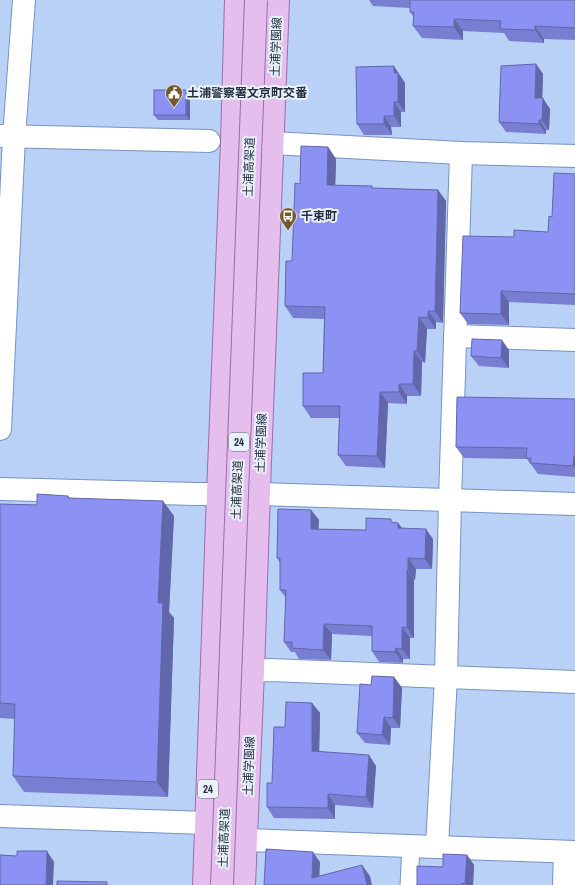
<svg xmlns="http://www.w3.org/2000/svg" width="575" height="885" font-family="'Archivo Narrow','Noto Sans JP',sans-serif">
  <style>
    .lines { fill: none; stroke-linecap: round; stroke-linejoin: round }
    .service-casing { stroke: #7793bf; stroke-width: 19 }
    .minor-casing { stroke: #7793bf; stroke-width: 24 }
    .tertiary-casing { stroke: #7793bf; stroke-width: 24 }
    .primary-casing { stroke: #9670ab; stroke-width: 24 }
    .service { stroke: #fff; stroke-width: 17 }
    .minor { stroke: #fff; stroke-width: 22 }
    .tertiary { stroke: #fff; stroke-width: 22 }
    .primary { stroke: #e5beee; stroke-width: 22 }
    .primary-bridge-casing { stroke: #9670ab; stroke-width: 24; stroke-linecap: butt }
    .primary-bridge { stroke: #e5beee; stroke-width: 22 }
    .wall { fill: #787ed1 }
    .shaded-wall { fill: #6266aa }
    .building { fill: #8c92f3; stroke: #6266aa }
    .labels { text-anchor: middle; stroke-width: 4; stroke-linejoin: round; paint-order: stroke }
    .shield { fill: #eaf1fa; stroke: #5f6a79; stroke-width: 1 }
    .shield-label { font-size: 11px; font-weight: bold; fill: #243042 }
    .street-label { font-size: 12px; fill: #243042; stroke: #eaf1fa }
    .poi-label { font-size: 12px; font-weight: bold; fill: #243042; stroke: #eaf1fa; text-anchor: start }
  </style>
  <rect width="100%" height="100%" fill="#b9d1f7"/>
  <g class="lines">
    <g class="service-casing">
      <polyline id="service" points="409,885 411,846"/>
    </g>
    <g class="minor-casing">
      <g id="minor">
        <polyline points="1,136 209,141"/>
        <polyline points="272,143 461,153 575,156"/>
        <polyline points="455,336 575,340"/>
        <polyline points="0,429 14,137 24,0"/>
        <polyline points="253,671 270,670 575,682"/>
        <polyline points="0,816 207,823 245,840 575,852"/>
        <polyline points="437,847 446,677 450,500 461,153"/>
        <polyline points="564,885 565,852"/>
      </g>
    </g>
    <g class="tertiary-casing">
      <polyline id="tertiary" points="0,489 196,494 259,494 575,504"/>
    </g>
    <g class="primary-casing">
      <g id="primary">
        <polyline points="204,885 218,494 232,142 236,0"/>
        <polyline points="244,885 253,671 260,461 278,0"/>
      </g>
    </g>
    <use href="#service" class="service"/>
    <use href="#minor" class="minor"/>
    <use href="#tertiary" class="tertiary"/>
    <use href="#primary" class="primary"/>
    <g class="primary-bridge-casing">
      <polyline id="primary-bridge" points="222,885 256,0"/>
    </g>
    <use href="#primary-bridge" class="primary-bridge"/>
  </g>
  <g class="wall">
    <polygon points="369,0 575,0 575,40 544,39 544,43 509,41 504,33 463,31 463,40 422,38 413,26 414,17 410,12 410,8 373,6"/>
    <polygon points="536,64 543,74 542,98 550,109 549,130 546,130 546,134 506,132 499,122"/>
    <polygon points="401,77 401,78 405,83 405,112 401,112 401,127 391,127 392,135 364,135 357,124"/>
    <polygon points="190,96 190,120 158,120 154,115"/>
    <polygon points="328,147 336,159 335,185 372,186 373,188 438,190 446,201 443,323 436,322 436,329 427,329 425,363 422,362 421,396 407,396 407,404 388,403 385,468 346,466 338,455 339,418 311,418 303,406 323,373 324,319 293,318 285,306 292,261 300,184"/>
    <polygon points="575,174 575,305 509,302 509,325 468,324 460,313 514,237 548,232 552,217"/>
    <polygon points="509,350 509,368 479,366 471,356"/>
    <polygon points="575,399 575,477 538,474 527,459 464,458 456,447"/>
    <polygon points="68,496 70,498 174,516 169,612 174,618 168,797 24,792 13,776 15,719 0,718 0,504 37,505"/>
    <polygon points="311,510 319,520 318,529 366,530 393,522 398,523 402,528 433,539 432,569 416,569 415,580 414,580 414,638 410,638 410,659 403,659 403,663 379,662 372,651 372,636 332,634 331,660 299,659 295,652 291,652 284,642 286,598 280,590 280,563 277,558"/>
    <polygon points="394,677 402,688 400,728 391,728 390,745 365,743 357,733 371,685"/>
    <polygon points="312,703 320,713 319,751 376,766 373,808 335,805 335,819 274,818 267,807 285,727"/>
    <polygon points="467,855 474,865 473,885 417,885 443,867"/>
  </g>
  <g class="shaded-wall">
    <polygon points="454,19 463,31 463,40 454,27"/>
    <polygon points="535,26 544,39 544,43 535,30"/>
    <polygon points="536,64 543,74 542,105 543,98 550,109 549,130 542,120 535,98"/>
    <polygon points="394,66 405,83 405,112 398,102 394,73"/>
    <polygon points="186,90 190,96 190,120 186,115"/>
    <polygon points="394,102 401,112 401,127 394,116"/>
    <polygon points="384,116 391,127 392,135 384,124"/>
    <polygon points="539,120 546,130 546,134 539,124"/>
    <polygon points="328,147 336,159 335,196 327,185"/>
    <polygon points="438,190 446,201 443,323 435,311"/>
    <polygon points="501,291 509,302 509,325 501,314"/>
    <polygon points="428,311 436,322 436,329 428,318"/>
    <polygon points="419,317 427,329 425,363 417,351"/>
    <polygon points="502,340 509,350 509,368 501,358"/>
    <polygon points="414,351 422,362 421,396 413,384"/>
    <polygon points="399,384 407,396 407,404 399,392"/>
    <polygon points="380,392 388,403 385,468 377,456"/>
    <polygon points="574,456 575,458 575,468 573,466"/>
    <polygon points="163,501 174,516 169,612 174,618 168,797 157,782 158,603"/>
    <polygon points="311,510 319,520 318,539 311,529"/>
    <polygon points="398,523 406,533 398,528"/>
    <polygon points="426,529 433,539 432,569 425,559"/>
    <polygon points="408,558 416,569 415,580 408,570"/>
    <polygon points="407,570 414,580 414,638 407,628"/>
    <polygon points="324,624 332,634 331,660 323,650"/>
    <polygon points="402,627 410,638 410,659 402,649"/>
    <polygon points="396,648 403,659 403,663 395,652"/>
    <polygon points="394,677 402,688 400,728 393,718"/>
    <polygon points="312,703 320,713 319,761 312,751"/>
    <polygon points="384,717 391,728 390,745 382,735"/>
    <polygon points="369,755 376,766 373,808 366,797"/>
    <polygon points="328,794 335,805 335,819 328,808"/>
    <polygon points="47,851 54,862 53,885 46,885"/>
    <polygon points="313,852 320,862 319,885 312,878"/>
    <polygon points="467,855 474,865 473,885 467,885 465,883"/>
    <polygon points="362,865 370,876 372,885 367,885"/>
  </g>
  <g class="building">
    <polygon points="410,0 575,0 575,28 535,26 535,30 500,29 501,21 454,19 454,27 413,26 414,12 410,12"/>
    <polygon points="536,64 535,98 543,98 542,120 539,120 539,124 499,122 501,66"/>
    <polygon points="394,66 394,73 398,73 398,102 394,102 394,116 384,116 384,124 357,124 356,67"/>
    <rect x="154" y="90" width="32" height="25"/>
    <polygon points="301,146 328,147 327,185 372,186 372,188 438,190 435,311 428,311 428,318 419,317 417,351 414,351 413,384 399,384 399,392 380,392 377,456 338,455 340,406 303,406 303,373 323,373 325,307 285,306 286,261 292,261 295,183 300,184"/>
    <polygon points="554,173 575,174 575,294 501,291 501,314 460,313 463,236 514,237 514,230 548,232 549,216 552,217"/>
    <polygon points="472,339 502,340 501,358 471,356"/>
    <polygon points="457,397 575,399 575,456 574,456 573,466 530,463 531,458 526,458 527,448 456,447"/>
    <polygon points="37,494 68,496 68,498 163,501 158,603 163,603 157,782 13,776 15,704 0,703 0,504 37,505"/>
    <polygon points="278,509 311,510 311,529 366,530 366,518 391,519 391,522 398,523 398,528 426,529 425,559 408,558 408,570 407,570 407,628 402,627 402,649 396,648 395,652 372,651 372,626 324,624 323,650 292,648 292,642 284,642 286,590 280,590 280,558 277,558"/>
    <polygon points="372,676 394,677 393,718 384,717 382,735 357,733 360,684 371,685"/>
    <polygon points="286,702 312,703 312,751 369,755 366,797 328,794 328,808 267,807 267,783 272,783 274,727 285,727"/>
    <polygon points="266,849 313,852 312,878 362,865 367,885 264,885"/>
    <polygon points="17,851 47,851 46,885 0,885 0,855 17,856"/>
    <polygon points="443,854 467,855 465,883 461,884 461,885 417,885 417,866 443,867"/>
    <polygon points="57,881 107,882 107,885 57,885"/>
  </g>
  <defs>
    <g id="civic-pin" transform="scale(0.9)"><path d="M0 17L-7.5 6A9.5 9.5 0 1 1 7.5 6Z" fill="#73592b" stroke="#eaf1fa"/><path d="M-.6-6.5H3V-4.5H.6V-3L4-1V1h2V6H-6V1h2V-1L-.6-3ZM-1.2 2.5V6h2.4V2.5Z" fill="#fff"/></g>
    <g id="bus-pin" transform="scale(0.9)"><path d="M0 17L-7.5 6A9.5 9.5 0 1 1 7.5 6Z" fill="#73592b" stroke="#eaf1fa"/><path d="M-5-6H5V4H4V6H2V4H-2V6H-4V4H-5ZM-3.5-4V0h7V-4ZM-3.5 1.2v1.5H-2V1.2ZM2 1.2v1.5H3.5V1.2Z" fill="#fff"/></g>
  </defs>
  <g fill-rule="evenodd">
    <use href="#civic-pin" x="174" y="93"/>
    <use href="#bus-pin" x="288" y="216"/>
  </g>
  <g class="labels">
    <g class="shield">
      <rect x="229" y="433" width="20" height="18" rx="3"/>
      <rect x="198" y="780" width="20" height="18" rx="3"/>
    </g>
    <g class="shield-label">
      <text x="239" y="446">24</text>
      <text x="208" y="793">24</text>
    </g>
    <g class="street-label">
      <text transform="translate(276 47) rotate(-88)" y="4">土浦学園線</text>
      <text transform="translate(249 167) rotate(-88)" y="4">土浦高架道</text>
      <text transform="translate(261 443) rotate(-88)" y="4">土浦学園線</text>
      <text transform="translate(237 490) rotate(-88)" y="4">土浦高架道</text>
      <text transform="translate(249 766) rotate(-88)" y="4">土浦学園線</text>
      <text transform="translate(224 838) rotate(-88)" y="4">土浦高架道</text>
    </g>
    <g class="poi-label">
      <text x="187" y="97">土浦警察署文京町交番</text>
      <text x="301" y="220">千束町</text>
    </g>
  </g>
</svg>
